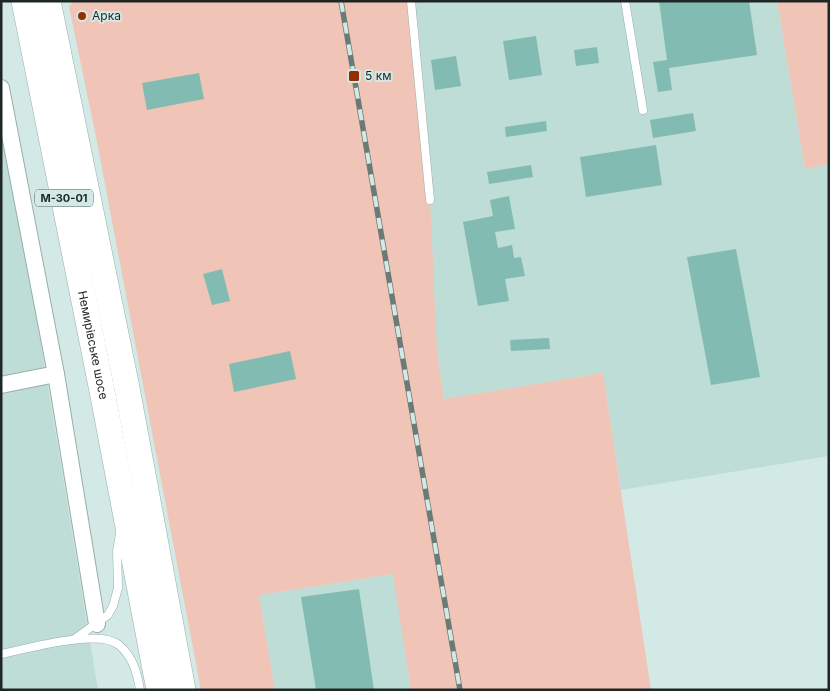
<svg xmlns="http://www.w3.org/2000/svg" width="830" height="691" font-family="Inter,sans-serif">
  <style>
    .built { fill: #beddd7 }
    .green { fill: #f0c4b6 }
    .building { fill: #82bbb1 }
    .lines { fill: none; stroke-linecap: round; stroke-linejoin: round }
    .lane-casing { stroke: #99aeaa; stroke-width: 9 }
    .street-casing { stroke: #99aeaa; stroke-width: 18 }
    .primary-casing { stroke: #99aeaa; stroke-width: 26 }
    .lane { stroke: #fff; stroke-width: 8 }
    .street { stroke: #fff; stroke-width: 16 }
    .primary { stroke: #fff; stroke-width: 25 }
    .rail-casing { stroke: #6b7a77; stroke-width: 5.5 }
    .rail { stroke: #d2e9e5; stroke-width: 4; stroke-dasharray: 11; stroke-linecap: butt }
    .poi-dot { fill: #942e02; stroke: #d2e9e5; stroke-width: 2 }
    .labels { text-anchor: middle; stroke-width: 4; stroke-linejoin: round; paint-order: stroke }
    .shield { fill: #d2e9e5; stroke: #55615f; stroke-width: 1 }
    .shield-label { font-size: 11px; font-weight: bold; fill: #1f2726 }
    .poi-label { font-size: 12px; fill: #1f2726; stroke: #d2e9e5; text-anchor: start }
    .street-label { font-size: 12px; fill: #1f2726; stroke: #d2e9e5 }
  </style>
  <rect width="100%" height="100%" fill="#d2e9e5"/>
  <g class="built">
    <polygon points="411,1 777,1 805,169 829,164 829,456 621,490 603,373 444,399 437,352"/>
    <polygon points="1,102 98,690 1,690"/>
    <polygon points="394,574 411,690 275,690 259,595"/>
  </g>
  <g class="green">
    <polygon points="74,1 411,1 430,200 437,352 444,399 603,373 651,690 411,690 393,574 259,595 275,690 201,690 97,142 69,6"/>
    <polygon points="777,1 829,1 829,164 805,169"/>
  </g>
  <g class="building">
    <polygon points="659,1 749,1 757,55 669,68 672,90 658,92 653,62 667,60"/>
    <polygon points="536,36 542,75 509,80 503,41"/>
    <polygon points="597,47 599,63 576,66 574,50"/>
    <polygon points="456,56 461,86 435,90 431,60"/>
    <polygon points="199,73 204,99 147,110 142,83"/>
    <polygon points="693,113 696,131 653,138 650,120"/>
    <polygon points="546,121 547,131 506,137 505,127"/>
    <polygon points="656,145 662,185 586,197 580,157"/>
    <polygon points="531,165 533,177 489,184 487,172"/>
    <polygon points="509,196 515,229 495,232 498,248 512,245 514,258 521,257 525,276 505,279 509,301 478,306 463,222 493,216 490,200"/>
    <polygon points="736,249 760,377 711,385 687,257"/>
    <polygon points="222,269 230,301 212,305 203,274"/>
    <polygon points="549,338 550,349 511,351 510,340"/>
    <polygon points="290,351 296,379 234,392 229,364"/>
    <polygon points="359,589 374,690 316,690 301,597"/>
  </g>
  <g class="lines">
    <g class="lane-casing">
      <g id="lane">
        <polyline points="411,1 430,200"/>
        <polyline points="625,1 643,110"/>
        <polyline points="76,638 108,615 113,606 118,588 117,551 120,534"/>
        <path d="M1,654C26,649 99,628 119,645C133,657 137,672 140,690"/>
      </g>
    </g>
    <g class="street-casing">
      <g id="street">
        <polyline points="1,88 56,374 97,624"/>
        <polyline points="1,385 56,374"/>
      </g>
    </g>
    <g class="primary-casing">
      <g id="primary">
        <path id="s1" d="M24,1L103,396L159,690"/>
        <polyline points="48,1 127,388 183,690"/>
      </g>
    </g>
    <use href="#lane" class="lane"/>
    <use href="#street" class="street"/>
    <use href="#primary" class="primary"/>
    <g class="rail-casing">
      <polyline id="rail" points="341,1 460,690"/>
    </g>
    <use href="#rail" class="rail"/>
  </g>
  <g class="poi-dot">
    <circle cx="82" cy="16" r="5"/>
    <rect x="348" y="70" width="12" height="12" rx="2.5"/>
  </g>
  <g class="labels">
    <rect class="shield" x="35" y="189.5" width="58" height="17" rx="4"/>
    <g class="shield-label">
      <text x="64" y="202">М-30-01</text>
    </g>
    <g class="poi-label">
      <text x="92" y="20">Арка</text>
      <text x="365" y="80">5 км</text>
    </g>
    <g class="street-label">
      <text dy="4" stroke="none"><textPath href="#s1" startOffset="351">Немирівське шосе</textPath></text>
    </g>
  </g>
  <rect width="830" height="691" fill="none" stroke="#1f2726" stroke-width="5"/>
</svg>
